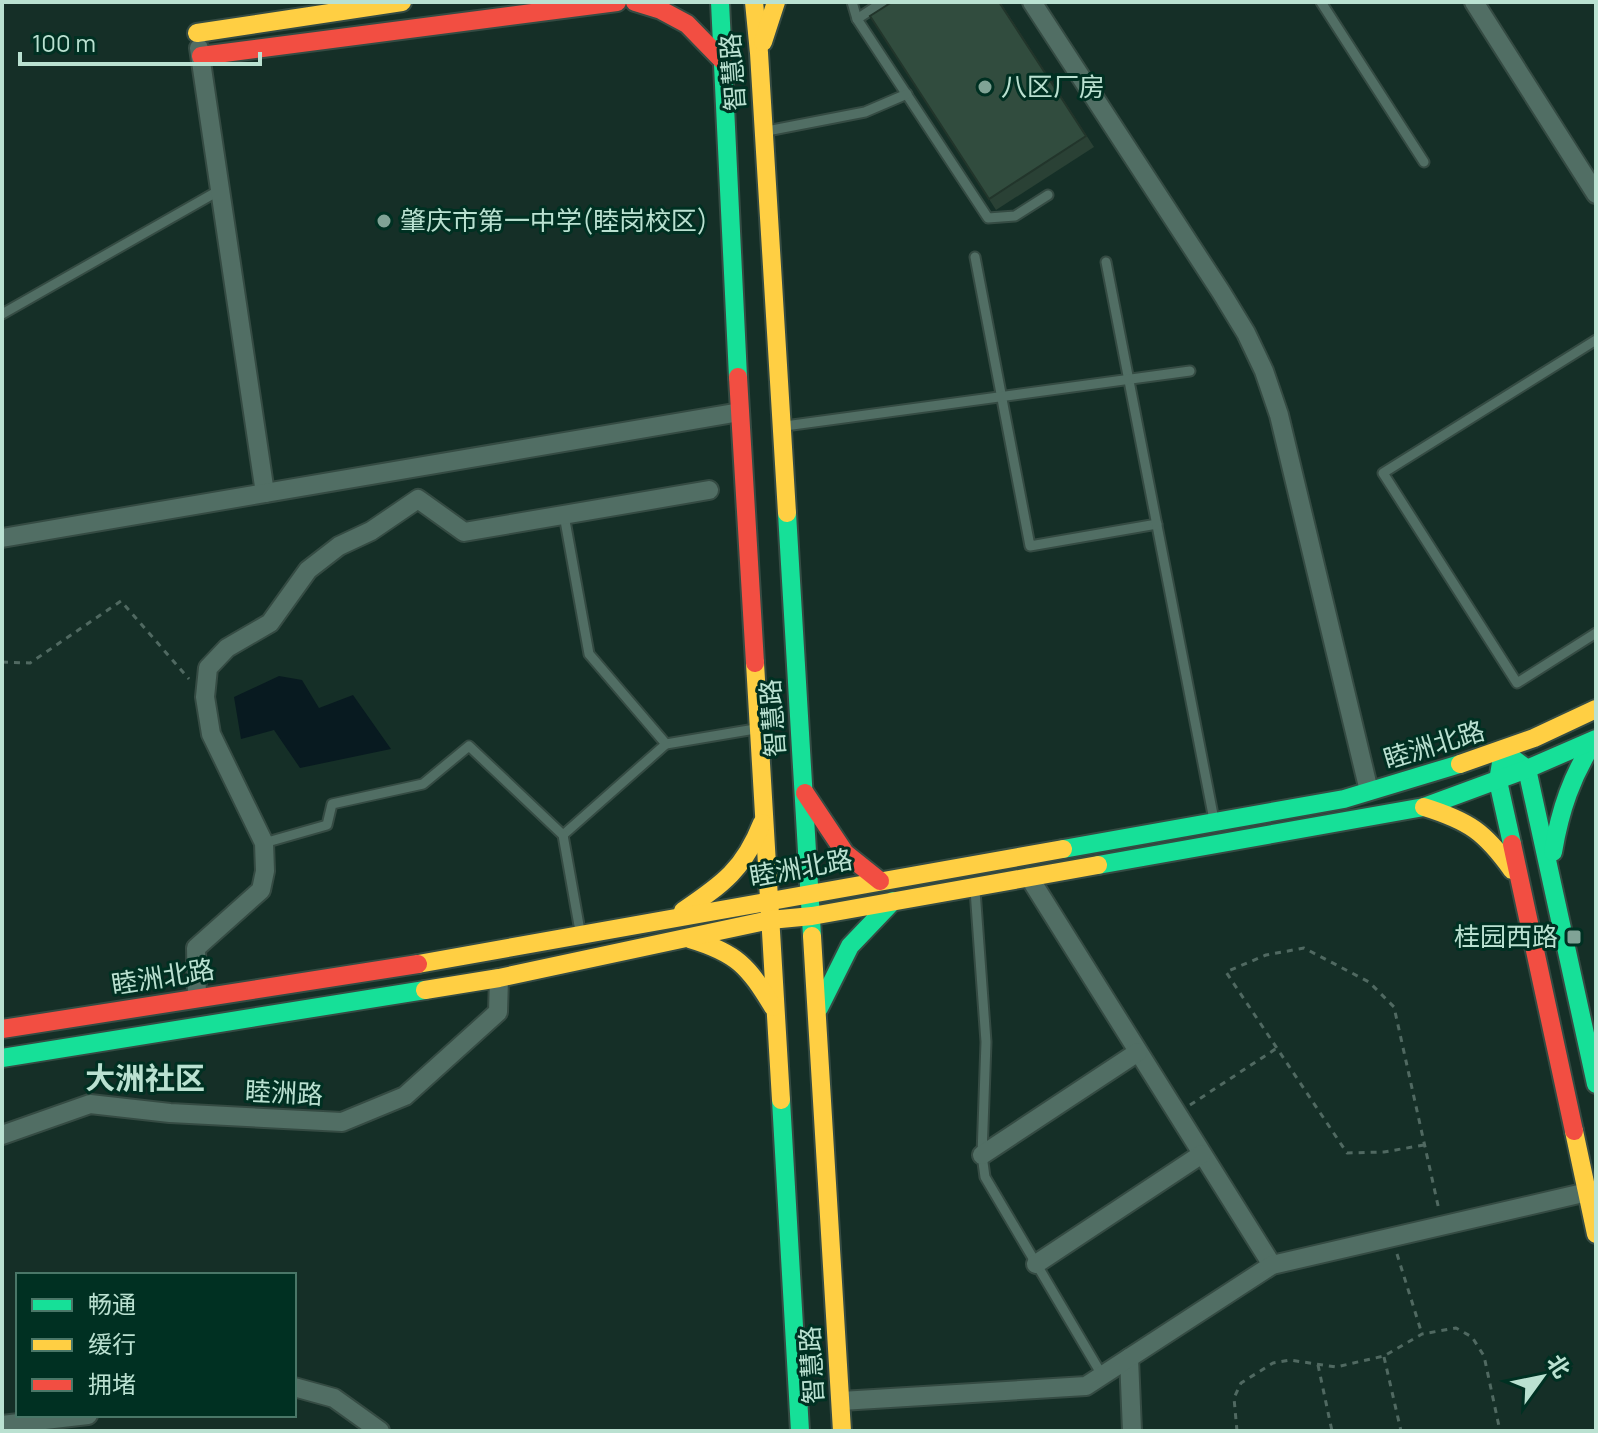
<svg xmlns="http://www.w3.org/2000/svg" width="1598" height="1433" font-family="Manrope,'Noto Sans SC',sans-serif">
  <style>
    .water { fill: #081a20 }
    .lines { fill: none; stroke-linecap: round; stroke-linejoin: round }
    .lane-casing { stroke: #354b43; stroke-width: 13 }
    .street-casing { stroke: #354b43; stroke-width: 22 }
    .fast-casing { stroke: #354b43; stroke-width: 22 }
    .slow-casing { stroke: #354b43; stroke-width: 22 }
    .jam-casing { stroke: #354b43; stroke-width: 22 }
    .path { stroke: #506961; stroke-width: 3; stroke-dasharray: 6 6; stroke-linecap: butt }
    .lane { stroke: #516e64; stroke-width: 9 }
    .street { stroke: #516e64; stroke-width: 18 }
    .fast { stroke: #16e098; stroke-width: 18 }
    .slow { stroke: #ffcf43; stroke-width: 18 }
    .jam { stroke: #f24e42; stroke-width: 18 }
    .wall { fill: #2a4135 }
    .building { fill: #314c3e; stroke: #22352b; stroke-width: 2 }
    .poi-dot { fill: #80a396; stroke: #003022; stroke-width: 3 }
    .labels { text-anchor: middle; stroke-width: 6; stroke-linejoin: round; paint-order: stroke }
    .street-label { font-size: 26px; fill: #bae1d1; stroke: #003022 }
    .poi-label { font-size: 26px; fill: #bae1d1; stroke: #003022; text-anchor: start }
    .quarter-label { font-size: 30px; font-weight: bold; fill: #bae1d1; stroke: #003022 }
  </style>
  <rect width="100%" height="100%" fill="#152f27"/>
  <polygon class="water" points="279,676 302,680 319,708 353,695 391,749 300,768 274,730 241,739 234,697"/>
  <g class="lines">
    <g class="lane-casing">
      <g id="lane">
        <polyline points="852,2 857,19 988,218 1015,216 1048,195"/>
        <polyline points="1321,2 1424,162"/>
        <polyline points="857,19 883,2"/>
        <polyline points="767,131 865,112 907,94"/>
        <polyline points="975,257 1030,546 1157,524"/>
        <polyline points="1106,262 1214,820"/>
        <polyline points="2,314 220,190"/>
        <polyline points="1596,340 1383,473 1517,683 1596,633"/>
        <polyline points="785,426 1190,371"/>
        <polyline points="666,744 755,729"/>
        <polyline points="563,835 666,744 589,654 564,515"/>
        <polyline points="264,843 327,825 332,804 423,784 469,746 563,835 580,931"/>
        <polyline points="975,890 986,1042 982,1155 985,1177 1102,1375"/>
      </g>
    </g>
    <g class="street-casing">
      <g id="street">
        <polyline points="1032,2 1221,292 1246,333 1264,371 1279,415 1369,791"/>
        <polyline points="1474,2 1596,194"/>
        <polyline points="199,48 265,493"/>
        <polyline points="2,538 740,412"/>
        <polyline points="1029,877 1272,1265"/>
        <polyline points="197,998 196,948 261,890 265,871 264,843 211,734 205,697 208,668 227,648 270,623 308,570 339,546 371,531 418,499 464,532 709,490"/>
        <polyline points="2,1135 90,1104 170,1113 342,1122 405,1096 498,1012 499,978"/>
        <polyline points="982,1155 1138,1052"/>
        <polyline points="1036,1264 1202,1154"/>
        <polyline points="1129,1358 1132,1431"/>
        <polyline points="294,1387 334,1398 380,1431"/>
        <polyline points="841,1401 1086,1386 1272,1265 1596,1190"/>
        <polyline points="2,1425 88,1415"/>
      </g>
    </g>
    <g class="fast-casing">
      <g id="fast">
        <polyline points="720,2 738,377"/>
        <polyline points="787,513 812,936"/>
        <polyline points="1512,844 1498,781 1503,751 1527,769 1596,1084"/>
        <polyline points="1063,849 1344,799 1460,764"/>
        <path d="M1553,852C1560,810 1572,775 1595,740"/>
        <polyline points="1098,865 1424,807 1527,769 1596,739"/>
        <polyline points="819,1008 850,946 893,901"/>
        <polyline points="2,1058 425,990"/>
        <polyline points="781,1100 800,1431"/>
      </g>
    </g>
    <g class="slow-casing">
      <g id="slow">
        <polyline points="754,2 759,53 787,513"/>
        <polyline points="197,33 402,2"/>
        <polyline points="763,42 776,2"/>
        <polyline points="755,663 781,1100"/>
        <polyline points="1460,764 1534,738 1596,709"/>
        <path d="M1424,807C1469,821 1485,832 1512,870"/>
        <path d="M683,911C723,884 744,869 762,823"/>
        <polyline points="812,936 842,1431"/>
        <path d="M690,939C737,953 748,966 773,1007"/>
        <polyline points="418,964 1063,849"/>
        <polyline points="425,990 499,978 770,920 812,916 1098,865"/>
        <polyline points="1574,1131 1596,1234"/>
      </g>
    </g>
    <g class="jam-casing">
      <g id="jam">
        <polyline points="635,2 661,10 687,24 723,61"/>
        <polyline points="201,56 617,2"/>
        <polyline points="738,377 755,663"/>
        <polyline points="805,793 845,853 880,881"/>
        <polyline points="1512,844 1574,1131"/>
        <polyline points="2,1029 418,964"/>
      </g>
    </g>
    <g class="path">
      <polyline points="2,662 30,663 121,601 189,679"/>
      <polyline points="1190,1105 1277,1048"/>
      <polyline points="1424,1145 1384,1152 1347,1153 1226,972 1266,955 1304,948 1369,982 1394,1007 1439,1210"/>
      <polyline points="1397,1254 1422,1334"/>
      <polyline points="1384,1357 1401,1431"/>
      <polyline points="1318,1365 1332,1431"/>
      <polyline points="1237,1431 1234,1398 1241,1383 1273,1363 1290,1360 1336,1367 1384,1356 1422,1334 1456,1328 1472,1337 1484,1356 1500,1431"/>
    </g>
    <use href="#lane" class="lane"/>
    <use href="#street" class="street"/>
    <use href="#fast" class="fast"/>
    <use href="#slow" class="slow"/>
    <use href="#jam" class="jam"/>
  </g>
  <polygon class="wall" points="1000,2 1094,147 996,210 989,199"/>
  <polygon class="building" points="892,2 999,2 1086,136 989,199 870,16"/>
  <g class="poi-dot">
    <circle cx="985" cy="87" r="8"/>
    <circle cx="384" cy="221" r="8"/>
    <rect x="1566" y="929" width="16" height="16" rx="4"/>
  </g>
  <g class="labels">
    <g class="street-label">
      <text transform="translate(733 72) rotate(-94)" y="9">智慧路</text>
      <text transform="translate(773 718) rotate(-94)" y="9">智慧路</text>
      <text transform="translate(1434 745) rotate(-17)" y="9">睦洲北路</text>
      <text transform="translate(801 868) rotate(-10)" y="9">睦洲北路</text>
      <text transform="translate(163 977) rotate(-9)" y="9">睦洲北路</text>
      <text transform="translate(284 1093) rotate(3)" y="9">睦洲路</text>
      <text transform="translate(812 1365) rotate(-93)" y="9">智慧路</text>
    </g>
    <g class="poi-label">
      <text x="1001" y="96">八区厂房</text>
      <text x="400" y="230">肇庆市第一中学(睦岗校区)</text>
      <text x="1558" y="946" text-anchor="end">桂园西路</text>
    </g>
    <g class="quarter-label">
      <text x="145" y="1089">大洲社区</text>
    </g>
  </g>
  <rect width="1598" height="1433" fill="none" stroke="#bae1d1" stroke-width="8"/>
  <rect x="16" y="1273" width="280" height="144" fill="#003022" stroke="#4a7768" stroke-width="2"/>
  <rect x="32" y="1299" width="40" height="12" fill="#16e098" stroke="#4a7768" stroke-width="2"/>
  <text x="88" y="1313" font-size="24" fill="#bae1d1">畅通</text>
  <rect x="32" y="1339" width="40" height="12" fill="#ffcf43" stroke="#4a7768" stroke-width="2"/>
  <text x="88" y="1353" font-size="24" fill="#bae1d1">缓行</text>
  <rect x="32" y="1379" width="40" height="12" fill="#f24e42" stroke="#4a7768" stroke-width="2"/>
  <text x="88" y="1393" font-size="24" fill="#bae1d1">拥堵</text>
  <g transform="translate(1542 1377) rotate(57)" stroke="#003022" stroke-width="6" paint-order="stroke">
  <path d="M0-6L14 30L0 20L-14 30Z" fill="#bae1d1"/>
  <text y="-12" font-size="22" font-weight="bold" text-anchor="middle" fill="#bae1d1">北</text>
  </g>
  <path d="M20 52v12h240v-12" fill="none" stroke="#bae1d1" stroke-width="4"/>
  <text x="32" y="52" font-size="24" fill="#bae1d1" stroke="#003022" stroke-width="6" paint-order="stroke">100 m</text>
</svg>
